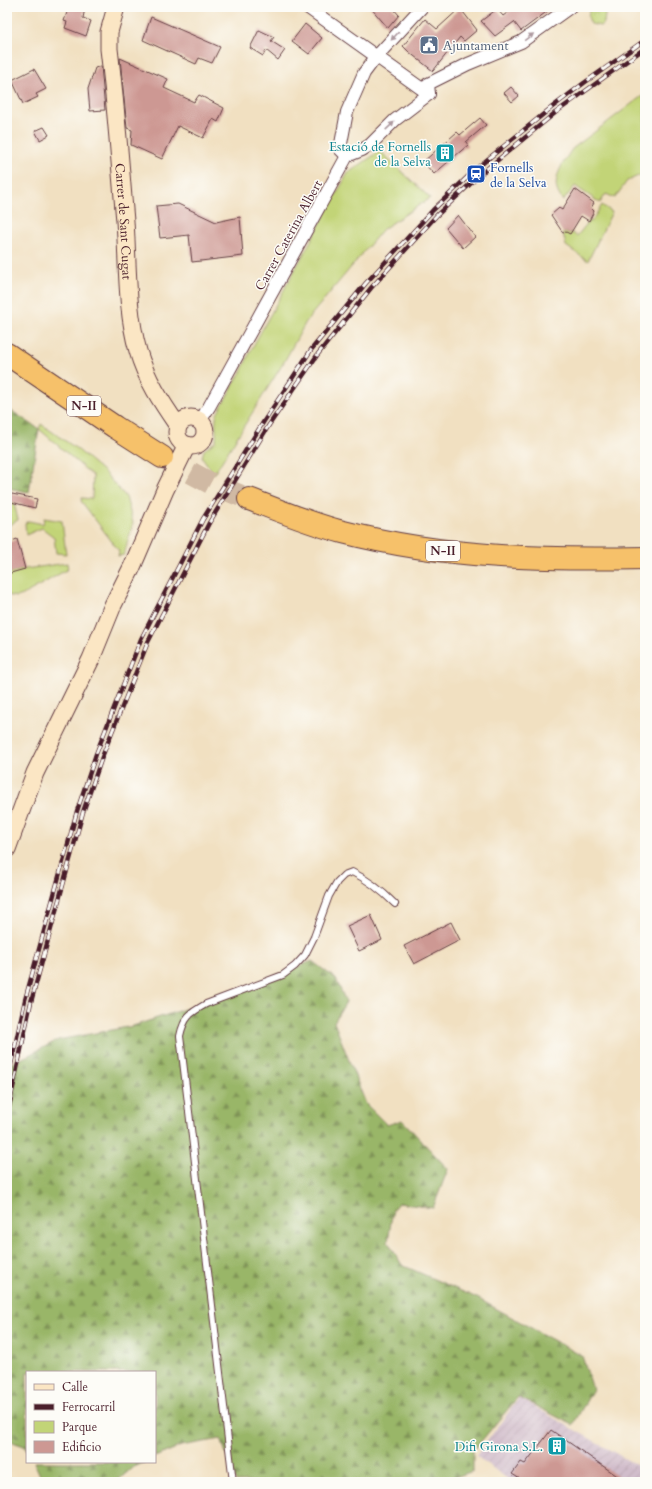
<svg xmlns="http://www.w3.org/2000/svg" width="652" height="1489" font-family="Cardo,serif">
  <style>
    .industrial { fill: url(#industrial-furrows) }
    .green { fill: #c2d477; stroke: #867a51 }
    .forest { fill: url(#forest-firs); stroke: #726a4a }
    .park { fill: url(#park-crowns); stroke: #867a51 }
    .building { fill: #cd9893 }
    .lines { fill: none; stroke-linecap: round; stroke-linejoin: round }
    .highway-tunnel { stroke: #d0b9a3; stroke-width: 22; stroke-dasharray: 22 11; stroke-linecap: butt }
    .lane-casing { stroke: #633c42; stroke-width: 8 }
    .street-casing { stroke: #633c42; stroke-width: 14 }
    .secondary-casing { stroke: #633c42; stroke-width: 19 }
    .highway-casing { stroke: #633c42; stroke-width: 24 }
    .lane { stroke: #fff; stroke-width: 6 }
    .street { stroke: #fff; stroke-width: 12 }
    .secondary { stroke: #fbe6c4; stroke-width: 17 }
    .highway { stroke: #f6c16b; stroke-width: 22 }
    .rail-casing { stroke: #4a1f2b; stroke-width: 4.5 }
    .rail { stroke: #fdfcf7; stroke-width: 3; stroke-dasharray: 9; stroke-linecap: butt }
    .oneway { fill: #ae9aa0 }
    .labels { text-anchor: middle; stroke-width: 3; stroke-linejoin: round; paint-order: stroke }
    .shield { fill: #fdfcf7; stroke: #806168; stroke-width: 1 }
    .shield-label { font-size: 12px; font-weight: bold; fill: #4a1f2b }
    .service-label { font-size: 13px; fill: #4e5e75; stroke: #fdfcf7; text-anchor: start }
    .culture-label { font-size: 13px; fill: #0d838f; stroke: #fdfcf7; text-anchor: end }
    .transit-label { font-size: 13px; fill: #164399; stroke: #fdfcf7; text-anchor: start }
    .street-label { font-size: 13px; fill: #4a1f2b; stroke: #fdfcf7 }
  </style>
  <defs>
    <pattern id="industrial-furrows" width="10" height="10" patternUnits="userSpaceOnUse"><rect width="10" height="10" fill="#d1bdcb"/><path d="M-1 1l2-2M0 10L10 0M9 11l2-2" fill="none" stroke="#b5a2ae"/></pattern>
    <pattern id="forest-firs" width="22" height="20" patternUnits="userSpaceOnUse"><rect width="22" height="20" fill="#99b668"/><path d="M5 1l3.5 6h-7zM16 11l3.5 6h-7z" fill="#7f9356"/></pattern>
    <pattern id="park-crowns" width="20" height="18" patternUnits="userSpaceOnUse"><rect width="20" height="18" fill="#c2d477"/><path d="M2 6a3 3 0 1 1 6 0M12 15a3 3 0 1 1 6 0" fill="none" stroke="#a8b667"/></pattern>
  </defs>
  <rect width="100%" height="100%" fill="#fdfcf7"/>
  <filter id="ink" filterUnits="userSpaceOnUse"><feTurbulence type="fractalNoise" baseFrequency=".025" numOctaves="2"/><feDisplacementMap in="SourceGraphic" scale="8" xChannelSelector="R" yChannelSelector="G"/><feConvolveMatrix kernelMatrix="1 2 1 2 8 2 1 2 1" color-interpolation-filters="sRGB"/></filter>
  <filter id="wash" filterUnits="userSpaceOnUse"><feTurbulence type="fractalNoise" baseFrequency=".012" numOctaves="4" result="noise"/><feDisplacementMap in="SourceGraphic" scale="16" xChannelSelector="R" yChannelSelector="G"/><feGaussianBlur stdDeviation="0.9" result="paint"/><feColorMatrix in="noise" values="0 0 0 0 0 0 0 0 0 0 0 0 0 0 0 0 0 1.4 0 .05"/><feComposite in="paint" operator="in"/></filter>
  <g filter="url(#wash)">
    <rect width="100%" height="100%" fill="#f1e0c1"/>
    <polygon class="industrial" points="519,1398 645,1470 645,1482 512,1482 476,1456"/>
    <g class="green">
      <path d="M642,96L645,101V173L627,181L615,198L606,194L600,203L575,186L563,201C561,198 558,194 557,190C553,176 565,160 572,149Z"/>
      <path d="M380,151L430,198L383,229L307,320L284,362L214,474L202,457L204,450L216,441C217,431 214,423 217,414L242,370L252,348L348,173Z"/>
      <polygon points="602,205 612,212 588,261 566,246 563,233 566,232 570,234 571,232 577,236 589,221 591,222"/>
      <polygon points="41,424 77,449 103,471 126,497 133,523 124,555 118,556 119,551 81,501 82,498 92,499 93,476 39,429"/>
      <polygon points="12,494 18,520 9,525 7,523 7,499"/>
      <polygon points="44,518 62,521 66,554 56,553 54,537 42,528 26,535 25,523 29,521 43,524"/>
      <polygon points="67,563 68,569 23,595 17,597 7,595 7,574 25,569"/>
    </g>
    <g class="forest">
      <polygon points="7,408 39,429 29,492 7,488"/>
      <polygon points="312,961 336,979 346,1002 334,1022 366,1104 387,1125 402,1120 448,1169 433,1208 398,1203 393,1209 388,1242 402,1265 477,1298 582,1356 593,1389 573,1425 518,1397 473,1451 473,1471 441,1482 236,1482 221,1439 181,1446 155,1457 155,1372 27,1372 27,1450 24,1446 7,1440 7,1066 58,1040 133,1026 233,993"/>
      <polygon points="34,1462 145,1462 132,1468 116,1482 43,1482"/>
    </g>
    <path class="park" d="M591,7H606L604,23L600,26L591,24C587,17 588,13 591,7Z"/>
    <g id="blocks">
      <g class="building">
        <polygon points="69,7 85,8 83,18 91,21 86,36 65,28 67,22 64,21"/>
        <polygon points="370,7 392,7 399,15 388,28"/>
        <polygon points="515,7 553,7 521,31 514,22 495,36 481,21 497,9 503,16"/>
        <polygon points="460,8 477,30 464,41 460,37 433,71 409,52 403,46 425,19 437,29"/>
        <polygon points="151,17 220,47 212,63 199,58 196,64 143,40"/>
        <polygon points="305,24 322,38 309,54 292,41"/>
        <polygon points="259,30 274,37 271,41 285,50 278,60 266,50 263,56 250,48"/>
        <polygon points="120,58 168,79 164,88 194,102 199,95 224,108 218,122 213,119 203,138 178,126 162,159 131,145 132,130 127,128"/>
        <polygon points="101,66 105,110 90,111 88,89 95,68"/>
        <polygon points="34,69 46,89 36,94 38,97 23,104 12,80"/>
        <polygon points="511,87 519,96 512,102 504,93"/>
        <polygon points="480,118 486,125 466,142 468,145 434,174 423,162 457,132 460,135"/>
        <polygon points="44,127 49,135 40,140 35,131"/>
        <polygon points="575,189 594,203 591,208 594,211 589,221 581,216 570,234 566,232 563,233 551,215 559,208 562,210"/>
        <polygon points="178,204 216,222 240,217 243,256 192,262 189,235 160,238 156,206"/>
        <polygon points="458,215 475,237 463,248 446,228"/>
        <polygon points="7,493 37,499 35,508 7,501"/>
        <polygon points="17,539 25,569 7,574 7,543"/>
        <polygon points="371,915 382,940 359,951 347,926"/>
        <polygon points="451,922 460,940 414,964 404,946"/>
        <polygon points="551,1430 626,1482 525,1482 512,1474 521,1462 525,1464"/>
      </g>
    </g>
  </g>
  <g filter="url(#ink)">
    <use href="#blocks" fill-opacity="0" stroke="#633c42" stroke-width="1"/>
    <g class="lines">
      <polyline class="highway-tunnel" points="162,457 214,485 249,499"/>
      <g class="lane-casing">
        <path id="lane" d="M233,1482L180,1036C184,1017 190,1013 206,1004L283,975L295,966L305,955L314,937L329,896L337,882L344,875L352,872C369,880 382,891 395,904"/>
      </g>
      <g class="street-casing">
        <g id="street">
          <polyline points="307,7 429,94"/>
          <polyline points="347,156 340,149 347,112 364,73 376,57 422,7"/>
          <polyline points="200,421 209,407 347,156 362,150 370,145 395,120 429,94 428,84 468,64 521,42 570,7"/>
        </g>
      </g>
      <g class="secondary-casing">
        <g id="secondary">
          <path id="s1" d="M116,7L109,32V49C116,106 120,164 125,221C128,264 126,309 138,351C146,379 162,403 178,426"/>
          <circle cx="191" cy="432" r="14"/>
          <polyline points="7,849 35,773 91,659 113,605 132,567 165,490 187,445"/>
        </g>
      </g>
      <g class="highway-casing">
        <g id="highway">
          <polyline points="7,354 115,427 162,457"/>
          <path d="M249,499C280,511 311,524 343,532C444,558 542,560 645,558"/>
        </g>
      </g>
      <use href="#lane" class="lane"/>
      <use href="#street" class="street"/>
      <use href="#secondary" class="secondary"/>
      <use href="#highway" class="highway"/>
      <g class="rail-casing">
        <g id="rail">
          <polyline points="7,1083 25,1000 77,811 96,754 141,639 203,519 264,421 311,350 366,283 433,210 478,167 551,108 584,83 645,40"/>
          <polyline points="7,1116 31,1002 83,812 102,757 148,642 209,523 269,425 318,354 371,288 437,215 483,172 555,113 645,48"/>
        </g>
      </g>
      <use href="#rail" class="rail"/>
    </g>
    <defs><path id="oneway-solid" d="M-6-.8H1V-3.2L6.5 0L1 3.2V.8H-6Z"/></defs>
    <g class="oneway">
      <use href="#oneway-solid" transform="translate(395 36) rotate(133)"/>
      <use href="#oneway-solid" transform="translate(529 37) rotate(-36)"/>
      <use href="#oneway-solid" transform="translate(390 126) rotate(-44)"/>
    </g>
  </g>
  <defs>
    <g id="civic-square" transform="scale(1)"><rect x="-9" y="-9" width="18" height="18" rx="4" fill="#5c6f8a" stroke="#fdfcf7"/><path d="M-.6-6.5H3V-4.5H.6V-3L4-1V1h2V6H-6V1h2V-1L-.6-3ZM-1.2 2.5V6h2.4V2.5Z" fill="#fff"/></g>
    <g id="building-square" transform="scale(1)"><rect x="-9" y="-9" width="18" height="18" rx="4" fill="#0f9aa8" stroke="#fdfcf7"/><path d="M-4-6H4V6H1V3H-1V6H-4ZM-2.5-4.3h1.7v1.8h-1.7ZM.8-4.3h1.7v1.8H.8ZM-2.5-1h1.7V.8h-1.7ZM.8-1h1.7V.8H.8Z" fill="#fff"/></g>
    <g id="station-square" transform="scale(1)"><rect x="-9" y="-9" width="18" height="18" rx="4" fill="#1a4fb4" stroke="#fdfcf7"/><path d="M-3-6H3Q5-6 5-4V2Q5 4 3 4L4.5 6H3L1.5 4h-3L-3 6H-4.5L-3 4Q-5 4-5 2V-4Q-5-6-3-6ZM-3.5-4v3h7v-3ZM-3.5 1v1.5H-2V1ZM2 1v1.5H3.5V1Z" fill="#fff"/></g>
  </defs>
  <g fill-rule="evenodd">
    <use href="#civic-square" x="429" y="45"/>
    <use href="#building-square" x="445" y="153"/>
    <use href="#station-square" x="476" y="174"/>
    <use href="#building-square" x="557" y="1446"/>
  </g>
  <g class="labels">
    <g class="shield">
      <rect x="67" y="396" width="34" height="20" rx="3"/>
      <rect x="426" y="541" width="34" height="20" rx="3"/>
    </g>
    <g class="shield-label">
      <text x="84" y="410">N-II</text>
      <text x="443" y="555">N-II</text>
    </g>
    <g class="service-label">
      <text x="443" y="50">Ajuntament</text>
    </g>
    <g class="culture-label">
      <text x="431" y="151">Estació de Fornells<tspan x="431" dy="15">de la Selva</tspan></text>
      <text x="543" y="1451">Difi Girona S.L.</text>
    </g>
    <g class="transit-label">
      <text x="490" y="172">Fornells<tspan x="490" dy="15">de la Selva</tspan></text>
    </g>
    <g class="street-label">
      <text dy="5" stroke="none"><textPath href="#s1" startOffset="216">Carrer de Sant Cugat</textPath></text>
      <text transform="translate(288 235) rotate(-61)" y="5">Carrer Caterina Albert</text>
    </g>
  </g>
  <rect width="652" height="1489" fill="none" stroke="#fdfcf7" stroke-width="24"/>
  <rect x="26" y="1371" width="130" height="92" fill="#fdfcf7" stroke="#b5a4a5"/>
  <rect x="34" y="1384" width="20" height="6" fill="#fbe6c4" stroke="#b5a4a5"/>
  <text x="62" y="1391" font-size="12" fill="#4a1f2b">Calle</text>
  <rect x="34" y="1404" width="20" height="6" fill="#4a1f2b" stroke="#b5a4a5"/>
  <text x="62" y="1411" font-size="12" fill="#4a1f2b">Ferrocarril</text>
  <rect x="34" y="1421" width="20" height="12" fill="#c2d477" stroke="#b5a4a5"/>
  <text x="62" y="1431" font-size="12" fill="#4a1f2b">Parque</text>
  <rect x="34" y="1441" width="20" height="12" fill="#cd9893" stroke="#b5a4a5"/>
  <text x="62" y="1451" font-size="12" fill="#4a1f2b">Edificio</text>
</svg>
